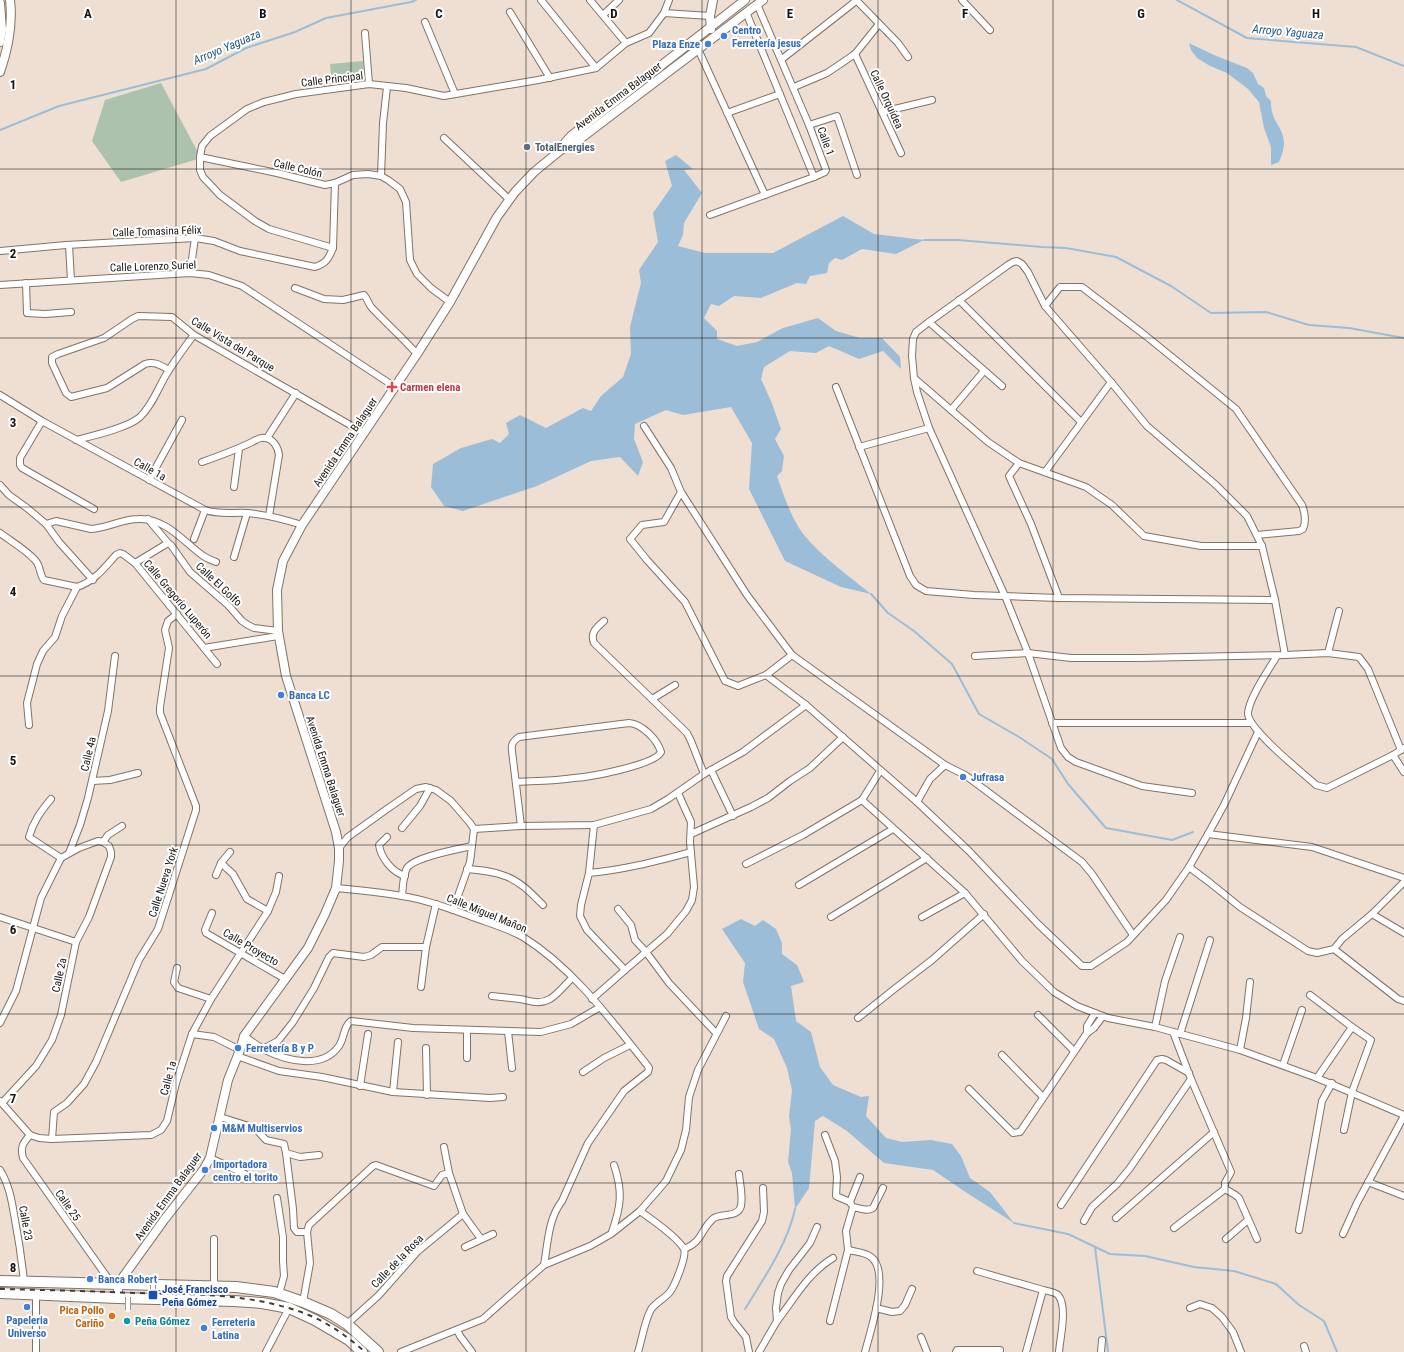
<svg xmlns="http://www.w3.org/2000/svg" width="1404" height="1352" font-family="'Roboto Condensed',sans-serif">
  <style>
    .green { fill: #acc2ad }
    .water { fill: #9bbdd8 }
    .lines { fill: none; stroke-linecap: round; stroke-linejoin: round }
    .stream { stroke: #9bbdd8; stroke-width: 2 }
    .minor-casing { stroke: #807367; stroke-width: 8 }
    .tertiary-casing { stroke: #807367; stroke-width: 10 }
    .primary-casing { stroke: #807367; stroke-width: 12 }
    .minor { stroke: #fff; stroke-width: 6 }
    .tertiary { stroke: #fff; stroke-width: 8 }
    .primary { stroke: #fff; stroke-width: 10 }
    .rail { stroke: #443d37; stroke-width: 2; stroke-dasharray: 5 5; stroke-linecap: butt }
    .pedestrian-bridge-casing { stroke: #807367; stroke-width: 6; stroke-linecap: butt }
    .pedestrian-bridge { stroke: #fff; stroke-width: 4.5 }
    .grid { fill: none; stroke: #18130f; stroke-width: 1; stroke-opacity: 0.55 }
    .shop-dot { fill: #3f7fe0; stroke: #fff; stroke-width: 1.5 }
    .service-dot { fill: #5c6f8a; stroke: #fff; stroke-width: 1.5 }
    .health-dot { fill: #e0444e; stroke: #fff; stroke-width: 1.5 }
    .transit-dot { fill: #1a4fb4; stroke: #fff; stroke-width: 1.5 }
    .food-dot { fill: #e8710a; stroke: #fff; stroke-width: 1.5 }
    .culture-dot { fill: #0f9aa8; stroke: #fff; stroke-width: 1.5 }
    .labels { text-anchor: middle; stroke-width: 4; stroke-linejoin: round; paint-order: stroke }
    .shop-label { font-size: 11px; font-weight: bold; fill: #366cbe; stroke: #fff; text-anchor: start }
    .street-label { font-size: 11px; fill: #18130f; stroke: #fff }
    .service-label { font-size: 11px; font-weight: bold; fill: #4e5e75; stroke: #fff; text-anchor: start }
    .health-label { font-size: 11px; font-weight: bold; fill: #be3a42; stroke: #fff; text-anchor: start }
    .transit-label { font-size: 11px; font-weight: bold; fill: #164399; stroke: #fff; text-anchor: start }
    .food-label { font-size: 11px; font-weight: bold; fill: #c56008; stroke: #fff; text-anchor: end }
    .culture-label { font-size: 11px; font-weight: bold; fill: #0d838f; stroke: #fff; text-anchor: start }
    .water-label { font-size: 12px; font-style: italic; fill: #245b80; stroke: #fff }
    .grid-label { font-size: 13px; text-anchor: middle; font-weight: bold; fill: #18130f; stroke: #fff; stroke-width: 4; stroke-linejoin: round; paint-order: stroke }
  </style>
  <rect width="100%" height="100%" fill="#eedfd2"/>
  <g class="green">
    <polygon points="363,61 364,80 332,83 330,64"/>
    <polygon points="161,83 201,158 121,182 92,141 105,100"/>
  </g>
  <g class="water">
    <path d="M1189,43L1214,55L1247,68L1253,73L1258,84L1264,88L1266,96L1271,101C1270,128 1294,129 1279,162L1271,165V147L1264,128L1259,102L1248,89L1227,73L1210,66L1197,58L1191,50Z"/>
    <path d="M676,155L693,169L684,170L702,193L684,223L683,235L678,246L705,253H773L843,216L874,234L924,240L896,254L862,249L842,260L835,258L829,263L827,273L810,276L806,284L797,283L761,298L734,296L719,306L711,304L704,318L717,331V339L737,346L757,342L783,328L818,318L836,331L860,338H882L900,357L901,369L883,351L859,359L829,346L816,353L790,351L764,367L761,379L771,401L781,429L775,439L784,456L782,471L777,476C784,496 791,518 804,535C821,556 850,577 871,594L841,587L785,561L749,489L752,443L731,407L683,415L666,410L635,424L634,439L643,462L638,476L620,457L591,461L537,486L463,511L444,506L431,487L433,464L461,448L492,439L500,443L509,434L506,423L520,415L546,428L583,408L591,411L601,396L623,377L631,354L630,327L641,283L639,270L658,242L653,213L672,186L665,161Z"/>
    <polygon points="741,919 755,926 763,920 776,929 782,943 782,954 797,965 804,982 791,986 796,1021 811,1032 820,1067 833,1085 861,1097 869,1096 866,1116 886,1138 902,1142 931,1140 952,1144 961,1156 970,1178 990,1192 1014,1223 967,1193 933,1170 884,1163 847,1131 823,1116 815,1121 809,1188 795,1209 792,1173 788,1162 791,1129 789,1117 792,1090 787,1068 774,1039 759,1029 743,982 745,963 722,929"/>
  </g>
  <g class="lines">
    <g class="stream">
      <polyline points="1177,0 1247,38 1356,47 1404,66"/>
      <polyline points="0,130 59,106 206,69 246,48 295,32 326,18 411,2 416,0"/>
      <polyline points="924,240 958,240 1042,247 1066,248 1116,257 1171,286 1211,313 1266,312 1309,325 1349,328 1404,338"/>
      <polyline points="871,594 888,613 914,631 952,664 979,714 1019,737 1052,759 1068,784 1106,828 1172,840 1193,832"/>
      <polyline points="1014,1223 1068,1234 1110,1254 1145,1256 1194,1267 1234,1271 1276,1284 1299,1305 1324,1321 1337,1352"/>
      <polyline points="1095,1247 1108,1352"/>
      <path d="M745,1309C763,1280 788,1243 795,1209"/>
    </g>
    <g class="minor-casing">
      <g id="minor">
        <polyline points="541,0 596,68"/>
        <polyline points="590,0 626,43"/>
        <polyline points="962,0 990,30"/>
        <polyline points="510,12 550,78"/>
        <polyline points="746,12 814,177"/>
        <polyline points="664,13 669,0"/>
        <polyline points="603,15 619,0"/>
        <polyline points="425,22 455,94"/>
        <polyline points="365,33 369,84"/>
        <polyline points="698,49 765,195"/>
        <polyline points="855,54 901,153"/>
        <polyline points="782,59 856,1 858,2 898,43 908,57"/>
        <polyline points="794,87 827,73 855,54 879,24"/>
        <polyline points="882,112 932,100"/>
        <polyline points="727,113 780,94"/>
        <polyline points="809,125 837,116 857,175"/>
        <polyline points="444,138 510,200"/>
        <polyline points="200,157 277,173 325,185 335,183 353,175 368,174 381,176 388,180 400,189 406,202 410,260 417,274 431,288 450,302"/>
        <polyline points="381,176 383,123 387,87"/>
        <polyline points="710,215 814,177 825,172 826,170 809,125 757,4"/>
        <polyline points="69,245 71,280"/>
        <polyline points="333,248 269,229 255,221 220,195 203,177 200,170 200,157 202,146 210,136 247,109 264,102 296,94 369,84 406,88 444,96 538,80 596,68 626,43 649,33 664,13 710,16"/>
        <path d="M0,251L66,245L195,238L214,241L240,251L315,267C326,263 328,260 333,248L335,183"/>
        <polyline points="190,273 195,238"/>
        <polyline points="26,283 27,313 45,314 71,312"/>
        <polyline points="0,285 190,273 209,275 242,286 395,387"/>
        <path d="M295,288L324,299L343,300L364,295C368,299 368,304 372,308C387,324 403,338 417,354"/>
        <polyline points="959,300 1081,422"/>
        <path d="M1045,306L1060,287H1082L1146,336L1236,409L1302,505C1305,513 1306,522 1303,529L1299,531L1257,535"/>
        <polyline points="929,322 1002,386"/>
        <path d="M169,370C160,365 154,361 145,364L107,388L71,397L66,393L52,363V357L58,354L104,338L132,319L138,316L172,317L194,335L364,433"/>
        <polyline points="914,378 988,442 1019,463 1086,487 1112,505 1144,536 1201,546 1262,546"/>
        <polyline points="836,387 910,576 916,585 926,591 974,595 1059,598 1275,600"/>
        <path d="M0,395L42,421L205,510C219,515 234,512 248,513C267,515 284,519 302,525"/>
        <polyline points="951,410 984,371"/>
        <polyline points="42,421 20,458 20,465 22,468 94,509"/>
        <polyline points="644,426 671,468 681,492 747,595 792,655 766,675 738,686 725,681 685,602 647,560 630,539 642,525 664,522 681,492"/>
        <polyline points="267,438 296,393"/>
        <path d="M76,440C92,436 128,428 140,417C153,405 159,385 169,370C177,358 185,346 194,335"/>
        <polyline points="859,447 929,428"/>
        <path d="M202,462C219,456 236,450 252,442C256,440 260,437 264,438C273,438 278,447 279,455L269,516"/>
        <polyline points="1019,463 1009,476 1031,524 1059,598"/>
        <polyline points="1045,472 1111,382"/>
        <polyline points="149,480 182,420"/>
        <polyline points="0,485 9,495 27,508 46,524 59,542 93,580"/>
        <polyline points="234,487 239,449"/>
        <polyline points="148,519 168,543"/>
        <path d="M46,524L56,521L91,529C108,528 121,519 139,519C165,518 183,541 202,555C206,558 211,560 216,562"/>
        <path d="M0,533C12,542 25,549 35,560C41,566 39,574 44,580L77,587"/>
        <polyline points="194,539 205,510"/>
        <polyline points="234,557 247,513"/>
        <polyline points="135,563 168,543 171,545 190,572 228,605 242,621 248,625 254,628 278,631"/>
        <path d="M77,587C95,581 104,568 116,555L120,553L123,554L135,563L204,648L278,636"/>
        <path d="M604,621C596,628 590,633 594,643L687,733L691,741L704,774"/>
        <polyline points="204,648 217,664"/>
        <polyline points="1328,653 1339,611"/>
        <polyline points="792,655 945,765"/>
        <polyline points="975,656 1028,653 1071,658 1140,658 1285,655 1328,653 1359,657 1368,669 1401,750"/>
        <path d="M1277,656C1269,669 1249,698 1248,713C1247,729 1303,773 1316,785L1327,788L1393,755L1404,748"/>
        <polyline points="766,675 806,705 917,802 969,851 1038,924 1082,966 1091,966 1127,942 1166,900 1189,867 1208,834 1224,805 1258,732"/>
        <polyline points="652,699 675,685"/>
        <polyline points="1052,723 1251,723"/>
        <polyline points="29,725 27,703 37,664 43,651 55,637 62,616 77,587"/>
        <polyline points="1393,755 1404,772"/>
        <polyline points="711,770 733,816"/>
        <polyline points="880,771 862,800 965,893 1022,961 1054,992 1077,1006 1108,1018 1155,1027 1240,1050 1317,1078 1404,1115"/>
        <polyline points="92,781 110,780 138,773"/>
        <path d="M516,782C535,781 555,781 574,778C590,777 655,765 661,752C657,739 642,724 629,723L519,737C513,741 511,744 512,751L521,826"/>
        <polyline points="1192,793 1142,786 1076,762 1068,757 1061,748 1028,653 1005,596 929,428 917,392 914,378 912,356 913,339 916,332 929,322 1008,265 1013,262 1017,261 1022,264 1028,272 1045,306 1111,382 1147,426 1216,485 1247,516 1262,546 1275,600 1285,655"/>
        <path d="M51,799C41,811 33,822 29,837L61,858"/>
        <polyline points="917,802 930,779 945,765 965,775 1082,862 1092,874 1133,935"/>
        <polyline points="594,825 589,873 581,905 580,916 587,930 625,970"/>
        <polyline points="402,828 420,806 430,788"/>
        <polyline points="474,829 521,826 594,825 651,809 668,799 704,774 743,752 806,705"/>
        <polyline points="691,834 751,807 768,798 790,781 810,768 843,737"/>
        <polyline points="1208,834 1312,847 1404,878"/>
        <path d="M387,837L379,845C381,858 392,872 405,876"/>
        <polyline points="103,842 108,835 122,826"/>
        <polyline points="339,848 348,837 387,809 416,789 426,787 436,790 451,801 470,823 474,829 472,846"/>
        <polyline points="69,853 80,825 88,798 108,711 115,656"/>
        <polyline points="221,863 233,874 247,899 268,911"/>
        <polyline points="746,864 803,835 862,800"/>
        <polyline points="1189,867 1209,882 1240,907 1308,951 1317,953 1334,949 1342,939 1372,914 1404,933"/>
        <path d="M467,869C480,870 493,871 505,876C520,881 532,894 543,905"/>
        <path d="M589,873C624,870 657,861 691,852"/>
        <polyline points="216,875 221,863 230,852"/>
        <polyline points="799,885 893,829"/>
        <path d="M336,888C358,890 380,892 402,896C428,900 453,910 478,919C492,924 509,929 523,937C573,968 611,1020 647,1065L649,1068L648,1072L624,1091L588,1143L562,1201C548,1219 548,1243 544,1265"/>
        <path d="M402,896C403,887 403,875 407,868C414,857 459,849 472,846L470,862L453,910"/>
        <polyline points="618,909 631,925 635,940 646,952 669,983 716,1033"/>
        <polyline points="212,913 205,930 206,933 285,979"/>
        <polyline points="1372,914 1404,882"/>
        <polyline points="0,917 76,942"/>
        <polyline points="831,917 927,858"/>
        <polyline points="922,917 965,893"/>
        <polyline points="1334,949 1398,999 1404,1001"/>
        <polyline points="177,968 174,982 178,988 211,999"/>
        <polyline points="421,987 426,947 436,904"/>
        <polyline points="1310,995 1352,1027"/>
        <path d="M492,996C501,997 511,998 520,999C531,1001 539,1005 550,999C558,994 565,985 572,978"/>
        <polyline points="592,999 625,970 667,934 686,911 692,900 694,887 690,842 691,822 678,793"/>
        <polyline points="1038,1015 1074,1051"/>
        <polyline points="858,1018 893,990 932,960 984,914"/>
        <polyline points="0,1023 16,991 41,898 61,858 79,848 98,841 103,842 109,846 111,852 111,857 89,917 76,942 61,1015 52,1040 36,1066 2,1103"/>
        <polyline points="1155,1027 1165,981 1180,937"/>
        <polyline points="467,1030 467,1058"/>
        <polyline points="508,1031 512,1068"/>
        <path d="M1173,1032L1191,1079L1231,1172L1225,1183V1189C1230,1192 1235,1194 1239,1198L1257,1239"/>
        <polyline points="1087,1033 1087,1026 1095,1013"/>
        <polyline points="192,1034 214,1037 240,1050"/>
        <polyline points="1180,1034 1210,940"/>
        <path d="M244,1036C251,1041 258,1046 265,1050C287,1061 322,1070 339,1046C344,1039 344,1025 351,1021L413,1028L541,1032L571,1024L600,1007"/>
        <polyline points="426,1048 427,1095"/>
        <polyline points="263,1049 278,1041 293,1022 314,988 329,957 333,953 364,957 371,955 382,947 426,947"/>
        <polyline points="1240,1050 1246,1018 1250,982"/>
        <polyline points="1002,1055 1043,1097"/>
        <polyline points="237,1056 279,1071 322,1077 393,1092 490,1098 503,1097"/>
        <polyline points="1283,1065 1302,1010"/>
        <polyline points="583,1072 604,1058 630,1045"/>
        <polyline points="1317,1078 1352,1027 1371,1040 1352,1092 1344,1130"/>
        <polyline points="360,1086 368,1034"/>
        <polyline points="969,1089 1013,1133 1020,1132 1087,1033 1094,1028 1103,1016"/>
        <polyline points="393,1092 398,1042"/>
        <polyline points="0,1101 30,1135 39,1138 52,1139 151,1135 161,1130 167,1121 176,1083 192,1034 211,999 268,911 276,892 279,876"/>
        <polyline points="220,1117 255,1128 266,1140 284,1144 286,1153 293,1209 294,1228 297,1232 307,1232"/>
        <path d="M30,1135C23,1143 20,1147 23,1158L112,1284"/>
        <polyline points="825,1135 835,1161 837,1177 836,1196 850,1202"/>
        <polyline points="52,1139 54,1112 67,1103 84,1084 96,1062 139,960 158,929 196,810 196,806 160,713 160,707 169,648 165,630 168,621 177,614"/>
        <polyline points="444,1147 449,1173 463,1214 481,1239"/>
        <polyline points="286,1153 300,1157 319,1155"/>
        <polyline points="210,1158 245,1174"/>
        <path d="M0,1170C10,1186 12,1203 15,1220C19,1241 22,1261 24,1282"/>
        <polyline points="1368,1182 1404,1196"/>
        <polyline points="277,1198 283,1237 283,1261 284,1276 279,1294"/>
        <polyline points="851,1204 850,1202 860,1177"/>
        <polyline points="1061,1205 1157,1060 1162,1059 1166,1060 1189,1073"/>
        <polyline points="1116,1218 1214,1132"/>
        <polyline points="1084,1221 1092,1207 1117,1184 1130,1168 1191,1079"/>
        <polyline points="1174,1228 1225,1189"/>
        <polyline points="1299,1230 1322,1101 1332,1083"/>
        <path d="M612,1232C621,1206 623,1192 614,1165"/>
        <polyline points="1343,1234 1357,1203 1404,1116"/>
        <polyline points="1226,1239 1248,1220"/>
        <polyline points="465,1247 493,1234"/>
        <path d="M684,1249C703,1242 701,1228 714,1218C722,1213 738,1218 741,1206C743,1196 740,1184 739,1174"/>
        <path d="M848,1250L846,1231L853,1207C860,1208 867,1212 873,1208L883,1188"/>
        <polyline points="977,1271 1043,1290"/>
        <polyline points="214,1287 214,1239"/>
        <polyline points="36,1295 36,1352"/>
        <polyline points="303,1302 310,1263 307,1232 309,1225 373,1166 376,1165 434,1186 442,1175 449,1173"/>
        <polyline points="876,1308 892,1312 900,1311 905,1305 912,1289"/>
        <polyline points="1190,1308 1200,1304 1212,1308 1222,1317 1233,1332 1241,1352"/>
        <path d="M777,1321C794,1299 808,1273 833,1258"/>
        <path d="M830,1321L848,1250C856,1252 865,1252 871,1257C891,1272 870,1332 865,1352"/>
        <polyline points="347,1324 379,1295 417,1252 463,1214"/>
        <polyline points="457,1330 460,1336 472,1352"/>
        <polyline points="921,1337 927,1352"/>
        <polyline points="1304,1346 1306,1352"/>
        <polyline points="266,1352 289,1308"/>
        <polyline points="401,1352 483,1319 544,1265 590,1246 611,1234 640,1211 666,1181 681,1150 686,1130 689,1097 698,1070 726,1016"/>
        <path d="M638,1352C642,1340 645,1318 652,1308C657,1302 665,1298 670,1292C675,1285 687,1256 684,1249C678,1237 651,1219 640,1211"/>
        <polyline points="749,1352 746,1337 734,1322 731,1317 726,1281 727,1276 762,1221 764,1212 763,1188"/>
        <polyline points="759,1352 777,1321 776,1308 778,1293 781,1284 789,1270 810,1243 817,1227"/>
        <polyline points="956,1352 957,1350 1000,1350"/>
        <path d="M1026,1352L1043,1290C1048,1291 1055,1292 1058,1295C1068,1306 1060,1338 1059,1352"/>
        <polyline points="1101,1352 1102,1340"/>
      </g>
    </g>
    <g class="tertiary-casing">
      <g id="tertiary">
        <polyline points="0,3 2,30 0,42"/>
        <polyline points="711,29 710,16 713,0"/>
        <path d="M0,72C8,49 13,25 10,0"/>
        <polyline points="562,149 572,145 763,0"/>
        <polyline points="118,1298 118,1284 164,1220 204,1169 210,1158 228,1080 240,1050 244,1036 308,948 325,914 336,888 339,861 339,848 336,832 286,676 278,631 277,590 283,561 302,525 417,354 450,302 497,217 515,192 534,172 562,149 564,144 571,136 745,0"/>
      </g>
    </g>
    <g class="primary-casing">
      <g id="primary">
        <polyline points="0,1281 236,1287 274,1292 303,1302 331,1314 347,1324 378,1352"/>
        <polyline points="0,1293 118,1298 234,1301 262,1303 289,1308 315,1320 349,1340 362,1352"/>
      </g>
    </g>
    <use href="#minor" class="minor"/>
    <use href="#tertiary" class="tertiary"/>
    <use href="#primary" class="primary"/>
    <path class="rail" d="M0,1289C44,1290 89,1291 133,1293C189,1294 245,1293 298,1311C323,1319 346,1335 365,1352"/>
    <g class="pedestrian-bridge-casing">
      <g id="pedestrian-bridge">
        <polyline points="153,1279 153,1297"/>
        <polyline points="128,1310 128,1297"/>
      </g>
    </g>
    <use href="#pedestrian-bridge" class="pedestrian-bridge"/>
  </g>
  <path class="grid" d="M176,0V1352M351,0V1352M526,0V1352M702,0V1352M878,0V1352M1053,0V1352M1228,0V1352M0,169H1404M0,338H1404M0,507H1404M0,676H1404M0,845H1404M0,1014H1404M0,1183H1404"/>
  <g class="shop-dot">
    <circle cx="724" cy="36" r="4"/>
    <circle cx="708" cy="44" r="4"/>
    <circle cx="281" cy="695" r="4"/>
    <circle cx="963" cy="777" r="4"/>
    <circle cx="238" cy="1048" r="4"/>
    <circle cx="214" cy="1128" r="4"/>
    <circle cx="205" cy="1170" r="4"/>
    <circle cx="90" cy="1279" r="4"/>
    <circle cx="27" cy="1307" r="4"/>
    <circle cx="204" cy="1328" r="4"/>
  </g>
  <circle class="service-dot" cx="527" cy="147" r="4"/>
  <path class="health-dot" d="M390 381h4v4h4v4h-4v4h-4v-4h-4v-4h4z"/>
  <rect class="transit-dot" x="148" y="1290" width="10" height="10" rx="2"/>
  <circle class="food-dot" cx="112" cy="1316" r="4"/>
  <circle class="culture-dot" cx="127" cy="1321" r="4"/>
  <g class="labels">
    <g class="shop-label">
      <text x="732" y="34">Centro<tspan x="732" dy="13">Ferretería jesus</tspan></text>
      <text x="700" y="48" text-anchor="end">Plaza Enze</text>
      <text x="289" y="699">Banca LC</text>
      <text x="971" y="781">Jufrasa</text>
      <text x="246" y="1052">Ferretería B y P</text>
      <text x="222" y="1132">M&amp;M Multiservios</text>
      <text x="213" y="1168">Importadora<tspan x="213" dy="13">centro el torito</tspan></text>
      <text x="98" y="1283">Banca Robert</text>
      <text x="27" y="1324" text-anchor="middle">Papeleria<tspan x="27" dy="13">Universo</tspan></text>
      <text x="212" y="1326">Ferreteria<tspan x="212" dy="13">Latina</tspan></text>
    </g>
    <g class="street-label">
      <text transform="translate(332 79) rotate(-7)" y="4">Calle Principal</text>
      <text transform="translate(618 96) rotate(-37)" y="4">Avenida Emma Balaguer</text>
      <text transform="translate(887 99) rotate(65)" y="4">Calle Orquídea</text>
      <text transform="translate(826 141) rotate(70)" y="4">Calle 1</text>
      <text transform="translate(298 168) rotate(13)" y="4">Calle Colón</text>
      <text transform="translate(157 231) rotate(-2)" y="4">Calle Tomasina Félix</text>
      <text transform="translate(153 266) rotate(-2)" y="4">Calle Lorenzo Suriel</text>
      <text transform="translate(233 344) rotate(31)" y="4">Calle Vista del Parque</text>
      <text transform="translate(345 442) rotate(-56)" y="4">Avenida Emma Balaguer</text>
      <text transform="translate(150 469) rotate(29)" y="4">Calle 1a</text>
      <text transform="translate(219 584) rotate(43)" y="4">Calle El Golfo</text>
      <text transform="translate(178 599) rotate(50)" y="4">Calle Gregorio Luperón</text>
      <text transform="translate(88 754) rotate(-77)" y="4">Calle 4a</text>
      <text transform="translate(326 766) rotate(72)" y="4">Avenida Emma Balaguer</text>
      <text transform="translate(163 882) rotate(-72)" y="4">Calle Nueva York</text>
      <text transform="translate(487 913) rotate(22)" y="4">Calle Miguel Mañon</text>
      <text transform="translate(251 947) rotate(30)" y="4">Calle Proyecto</text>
      <text transform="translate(59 975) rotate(-78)" y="4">Calle 2a</text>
      <text transform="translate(168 1078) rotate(-75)" y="4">Calle 1a</text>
      <text transform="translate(168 1196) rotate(-54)" y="4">Avenida Emma Balaguer</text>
      <text transform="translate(68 1205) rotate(55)" y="4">Calle 25</text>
      <text transform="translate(26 1223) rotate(80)" y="4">Calle 23</text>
      <text transform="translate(397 1261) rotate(-46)" y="4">Calle de la Rosa</text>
    </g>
    <g class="service-label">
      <text x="535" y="151">TotalEnergies</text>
    </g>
    <g class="health-label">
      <text x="400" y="391">Carmen elena</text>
    </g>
    <g class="transit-label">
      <text x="162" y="1293">José Francisco<tspan x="162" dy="13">Peña Gómez</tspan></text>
    </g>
    <g class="food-label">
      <text x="104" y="1314">Pica Pollo<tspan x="104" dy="13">Cariño</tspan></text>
    </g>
    <g class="culture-label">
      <text x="135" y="1325">Peña Gómez</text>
    </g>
    <g class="water-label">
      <text transform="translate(1288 32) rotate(5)" y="4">Arroyo Yaguaza</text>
      <text transform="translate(227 47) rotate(-23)" y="4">Arroyo Yaguaza</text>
    </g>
  </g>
  <g class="grid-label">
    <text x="88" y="18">A</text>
    <text x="263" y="18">B</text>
    <text x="439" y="18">C</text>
    <text x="614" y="18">D</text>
    <text x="790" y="18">E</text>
    <text x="965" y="18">F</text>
    <text x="1141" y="18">G</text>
    <text x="1316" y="18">H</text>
    <text x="13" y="89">1</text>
    <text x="13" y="258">2</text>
    <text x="13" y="427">3</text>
    <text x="13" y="596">4</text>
    <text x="13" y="765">5</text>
    <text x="13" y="934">6</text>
    <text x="13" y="1103">7</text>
    <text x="13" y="1272">8</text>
  </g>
</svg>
